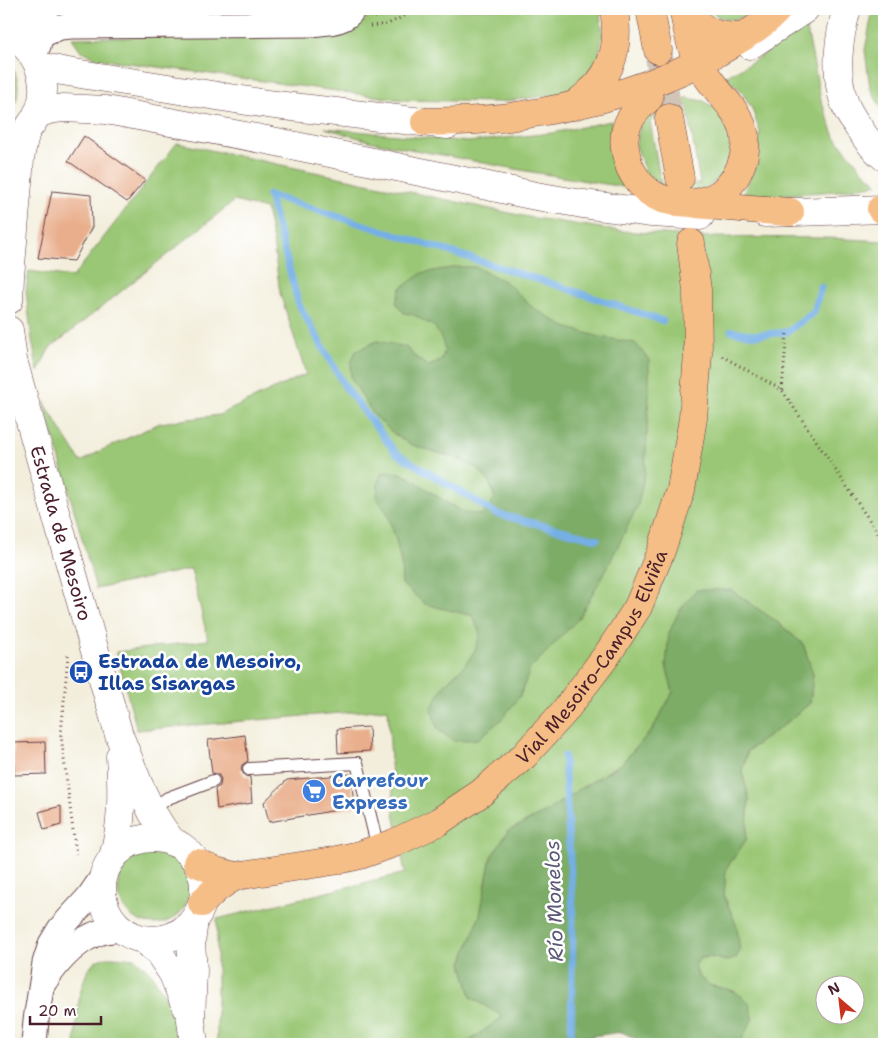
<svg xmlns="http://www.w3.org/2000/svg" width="893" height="1053" font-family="'Shantell Sans',sans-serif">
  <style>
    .green { fill: #9ac775; stroke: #727350; fill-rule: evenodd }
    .forest { fill: #7bac66; stroke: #626648 }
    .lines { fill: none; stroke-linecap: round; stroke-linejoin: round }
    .stream { stroke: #75afe6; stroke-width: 7 }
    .building { fill: #e9ae8b }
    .primary-tunnel { stroke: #d1c5b8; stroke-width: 28; stroke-dasharray: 28 14; stroke-linecap: butt }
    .service-casing { stroke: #633e45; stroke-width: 14 }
    .minor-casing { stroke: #633e45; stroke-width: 27 }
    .tertiary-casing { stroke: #633e45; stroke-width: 29 }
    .primary-casing { stroke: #633e45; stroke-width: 29 }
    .trunk-casing { stroke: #633e45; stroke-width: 29 }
    .motorway-casing { stroke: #633e45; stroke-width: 29 }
    .path { stroke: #633e45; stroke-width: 3; stroke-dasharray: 1 4; stroke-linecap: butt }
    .service { stroke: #fff; stroke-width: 12 }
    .minor { stroke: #fff; stroke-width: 25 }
    .tertiary { stroke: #fff; stroke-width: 28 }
    .primary { stroke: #f6be87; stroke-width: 28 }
    .trunk { stroke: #f6be87; stroke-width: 28 }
    .motorway { stroke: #f6be87; stroke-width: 28 }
    .labels { text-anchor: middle; stroke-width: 5; stroke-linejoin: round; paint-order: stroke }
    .street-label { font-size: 19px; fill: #4a1f2b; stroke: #fff }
    .transit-label { font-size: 19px; font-weight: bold; fill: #164399; stroke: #fff; text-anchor: start }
    .shop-label { font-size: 19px; font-weight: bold; fill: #366cbe; stroke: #fff; text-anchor: start }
    .water-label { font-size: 20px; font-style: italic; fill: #5b5976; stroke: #fff }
  </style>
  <rect width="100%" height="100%" fill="#fff"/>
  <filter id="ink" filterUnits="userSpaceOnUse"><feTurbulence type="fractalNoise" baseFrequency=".02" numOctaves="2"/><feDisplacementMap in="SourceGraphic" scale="10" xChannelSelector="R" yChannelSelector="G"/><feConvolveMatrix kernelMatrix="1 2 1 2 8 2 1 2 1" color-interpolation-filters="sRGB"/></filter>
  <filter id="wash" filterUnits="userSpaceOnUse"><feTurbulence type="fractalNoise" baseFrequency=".0096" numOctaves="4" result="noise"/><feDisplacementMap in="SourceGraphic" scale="20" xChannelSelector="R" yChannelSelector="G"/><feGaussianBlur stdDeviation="1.12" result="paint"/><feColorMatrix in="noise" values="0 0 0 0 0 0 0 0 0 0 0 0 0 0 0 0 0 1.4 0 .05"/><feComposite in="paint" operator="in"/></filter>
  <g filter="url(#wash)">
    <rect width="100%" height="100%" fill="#f3eedb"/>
    <g class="green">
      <polygon points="371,9 599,9 603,33 598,60 583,80 560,94 500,102 403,100 99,59 81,51 72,38 338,34 365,20"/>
      <path d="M709,9H754C739,22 723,24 709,9Z"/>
      <polygon points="873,9 884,9 884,113 870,88 865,50"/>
      <polygon points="806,25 821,100 835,137 862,170 878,184 837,191 778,195 743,194 757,163 760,132 751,106 739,88 724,78 760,57"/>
      <path d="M9,63C21,77 21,98 9,113Z"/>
      <path d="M686,98L704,101L715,109L725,118L731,133L732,150L723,173L712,184L701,190L671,192L646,175L636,145L640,126L649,113L661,105L675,100ZM687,105L700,184H661L650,121Z"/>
      <polygon points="611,121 612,160 623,187 526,171 373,142 325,128 468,142 552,133"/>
      <path d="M177,143L528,217L621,231L706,237L827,238L884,241V1044H738L740,1043L734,991L709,985L698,976L695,965L700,958L710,957L728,961L737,927L724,896L726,869L746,840L749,799L742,771L748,751L780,728L810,703L813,674L803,644L777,622L731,590L666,665L673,692L652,730L621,764L586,785L544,813L508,831L491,857L480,915L462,963L471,997L503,1017L465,1044H217V919L405,873L394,813L388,709L137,730L116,652L208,640L191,569L96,589L44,402L81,462L100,451L160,423L219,415L306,374L280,293L273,241L266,209L234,201L49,349L38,372L32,340L26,292L29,271L73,277ZM826,986H856V1016H826Z"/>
      <circle cx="154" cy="888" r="36"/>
      <path d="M109,957L135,958L151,973L171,1006L178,1031L179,1044H75C77,1021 77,978 95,962C98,959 104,958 109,957Z"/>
    </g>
    <g class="forest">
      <polygon points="456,267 475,267 506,282 532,307 565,327 600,337 635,343 649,360 649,395 645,473 638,505 604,574 578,619 530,669 520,696 501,720 478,739 454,741 438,730 431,709 444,685 465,665 475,650 480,634 473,616 425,604 402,584 401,563 396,540 387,513 377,498 378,481 382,472 401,473 412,479 444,501 465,513 482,515 495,498 488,480 477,468 454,458 412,445 394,434 373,414 351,378 351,363 356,351 377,341 406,347 414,356 428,366 441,361 445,350 442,340 435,327 414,315 404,313 396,303 401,288 422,273"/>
      <polygon points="696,590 731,590 777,622 803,644 813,674 810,703 780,728 747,751 742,771 749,799 746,840 726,869 724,896 737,927 740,951 736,958 728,961 710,957 700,958 695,965 698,976 709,985 734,991 749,1002 753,1018 740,1043 738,1044 646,1044 622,1032 592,1036 589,1044 465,1044 503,1017 471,997 462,963 480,915 491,857 508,831 544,813 586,785 621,764 652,730 673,692 666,665 669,633 679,611"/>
    </g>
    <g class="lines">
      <g class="stream">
        <polyline points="269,195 299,305 344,385 396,453 497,514 597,539"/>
        <polyline points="269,195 553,284 663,321"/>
        <polyline points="731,331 756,335 787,332 814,312 821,287"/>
        <polyline points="564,756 573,912 571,1044"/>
      </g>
    </g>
    <g id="blocks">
      <g class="building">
        <polygon points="84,136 145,180 127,202 68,161"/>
        <polygon points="52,191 91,195 92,227 74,261 38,258"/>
        <polygon points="369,727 370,751 338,753 337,729"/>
        <polygon points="245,735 248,761 242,765 241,770 245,776 250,777 252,803 217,809 215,789 220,786 221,779 218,774 212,773 208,740"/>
        <polygon points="45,742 46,774 14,775 13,743"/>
        <polygon points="351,774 354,807 269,822 264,802 287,780"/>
        <polygon points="61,806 61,825 44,830 39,812"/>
      </g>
    </g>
  </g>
  <g filter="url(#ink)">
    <use href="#blocks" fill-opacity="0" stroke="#633e45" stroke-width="1"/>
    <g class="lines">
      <polyline class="primary-tunnel" points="658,50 669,118"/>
      <g class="service-casing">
        <g id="service">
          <polyline points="249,769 357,763 378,848"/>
          <polyline points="152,812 158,805 168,798 213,781"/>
        </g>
      </g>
      <g class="minor-casing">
        <g id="minor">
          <polyline points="9,30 24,21 37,9"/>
          <path d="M41,35L60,27L71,26L312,24C326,22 345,23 353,9"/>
          <polyline points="38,46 46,9"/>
          <path d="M44,982C58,961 76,940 101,932C107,930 114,930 121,929"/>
          <polyline points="34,1044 36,1020 45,963 51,944 60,929 89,897 102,878"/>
        </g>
      </g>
      <g class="tertiary-casing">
        <g id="tertiary">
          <path d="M847,9C838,38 834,75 845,104C848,112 854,121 859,128C866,139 874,149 884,157"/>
          <path d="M9,34C43,53 55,95 29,127"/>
          <polyline points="750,45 805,9"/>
          <polyline points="39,66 62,71 267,104 448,125"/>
          <polyline points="37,114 49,110 63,108 106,110 272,141 536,196 583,204 652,213 700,216"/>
          <polyline points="765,213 884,209"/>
          <polyline points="9,300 10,277 20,159 23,143 26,131"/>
          <path id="s1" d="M9,330L13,360L58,522L119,735L139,785L152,812L162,828L172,842"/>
          <circle cx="153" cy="889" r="51"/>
          <path d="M113,857C123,824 122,789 120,756"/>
          <polyline points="194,920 191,943 193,970 191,1020 194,1044"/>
          <polyline points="145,940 159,953 173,974 186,1007"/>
        </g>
      </g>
      <g class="primary-casing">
        <g id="primary">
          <polyline points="650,9 658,50"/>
          <path d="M683,9C687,26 689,44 697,60C717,102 765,120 737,174C728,191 714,200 695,203"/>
          <path d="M649,98C631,114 620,128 626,154C629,172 642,191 660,198C672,203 685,202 697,204C728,207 759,210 790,212"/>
          <path d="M573,106C579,101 585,97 591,91C616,69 619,40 614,9"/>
          <polyline points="669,118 680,178"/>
          <polyline points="197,863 216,871 236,876"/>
          <path id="s2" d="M202,903C212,891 223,883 236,876L333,861L360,855L394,843L438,822L481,793L524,756L563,713L607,655L638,607L661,551L681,490L693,418L698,354L697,290L691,243"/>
        </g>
      </g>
      <g class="trunk-casing">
        <g id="trunk">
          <path d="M686,9C702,32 715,37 743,37"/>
          <path d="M425,122C455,121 486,121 516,116C590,105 662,86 727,47C744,36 764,25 778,9"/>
        </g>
      </g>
      <g class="motorway-casing">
        <polyline id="motorway" points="881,209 884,210"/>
      </g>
      <g class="path">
        <polyline points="375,17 393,13 403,9"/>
        <polyline points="370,26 388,24 418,9"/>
        <polyline points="722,356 782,390 884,542"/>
        <polyline points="782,390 787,332"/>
        <polyline points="68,655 61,735 76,854"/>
      </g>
      <use href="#service" class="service"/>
      <use href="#minor" class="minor"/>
      <use href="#tertiary" class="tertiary"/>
      <use href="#primary" class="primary"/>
      <use href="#trunk" class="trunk"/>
      <use href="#motorway" class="motorway"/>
    </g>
  </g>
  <defs>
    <g id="bus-disc" transform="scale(1.25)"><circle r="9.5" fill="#1a4fb4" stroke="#fff"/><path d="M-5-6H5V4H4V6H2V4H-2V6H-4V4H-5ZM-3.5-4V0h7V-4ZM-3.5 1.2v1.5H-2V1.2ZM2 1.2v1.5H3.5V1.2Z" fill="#fff"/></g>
    <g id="supermarket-disc" transform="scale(1.25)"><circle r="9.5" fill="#3f7fe0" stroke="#fff"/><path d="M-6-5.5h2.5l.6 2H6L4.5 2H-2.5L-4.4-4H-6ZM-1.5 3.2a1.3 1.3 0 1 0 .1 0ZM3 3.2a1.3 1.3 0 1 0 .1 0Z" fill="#fff"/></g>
  </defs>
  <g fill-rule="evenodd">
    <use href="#bus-disc" x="81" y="672"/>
    <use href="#supermarket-disc" x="314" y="791"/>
  </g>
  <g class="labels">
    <g class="street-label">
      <text dy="7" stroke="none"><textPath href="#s1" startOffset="210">Estrada de Mesoiro</textPath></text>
      <text dy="7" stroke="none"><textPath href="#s2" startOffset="484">Vial Mesoiro-Campus Elviña</textPath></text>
    </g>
    <g class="transit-label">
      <text x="98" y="668">Estrada de Mesoiro,<tspan x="98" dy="22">Illas Sisargas</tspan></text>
    </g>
    <g class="shop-label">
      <text x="332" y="787">Carrefour<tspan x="332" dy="22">Express</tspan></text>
    </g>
    <g class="water-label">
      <text transform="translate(554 901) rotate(-92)" y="7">Río Monelos</text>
    </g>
  </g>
  <rect width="893" height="1053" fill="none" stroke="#fff" stroke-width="30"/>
  <g transform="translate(840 1000) rotate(332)"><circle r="24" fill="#ffffff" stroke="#b7a5aa"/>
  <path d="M0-4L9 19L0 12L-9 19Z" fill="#c8321e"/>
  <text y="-8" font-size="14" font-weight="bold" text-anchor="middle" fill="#4a1f2b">N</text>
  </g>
  <path d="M30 1016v8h71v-8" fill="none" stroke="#4a1f2b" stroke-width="2.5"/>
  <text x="38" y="1016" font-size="15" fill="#4a1f2b" stroke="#ffffff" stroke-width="4" paint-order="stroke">20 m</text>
</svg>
